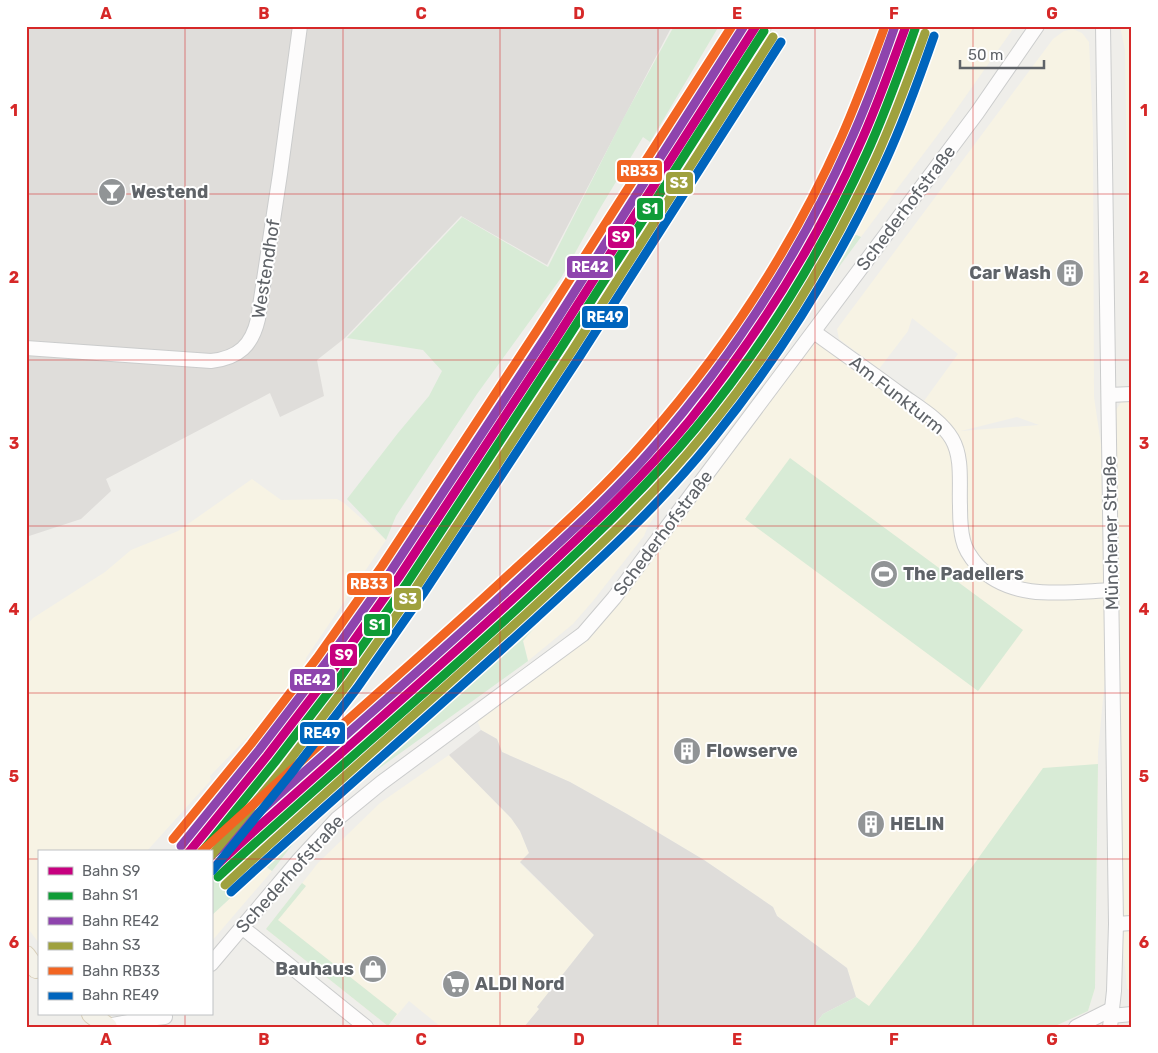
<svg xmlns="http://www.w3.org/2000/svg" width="1158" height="1053" font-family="Rubik,sans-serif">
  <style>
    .commercial { fill: #f7f3e4; fill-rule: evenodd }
    .industrial { fill: #dfddda }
    .green { fill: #d8ebd6 }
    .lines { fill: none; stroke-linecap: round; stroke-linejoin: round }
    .minor-casing { stroke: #cbcccc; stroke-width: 16 }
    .major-casing { stroke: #d7ceb8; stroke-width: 20 }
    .minor { stroke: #fdfcfc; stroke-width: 14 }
    .major { stroke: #f4f2e9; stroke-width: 18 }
    .rail-1-casing { stroke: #fff; stroke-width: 12 }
    .rail-2-casing { stroke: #fff; stroke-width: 12 }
    .rail-3-casing { stroke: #fff; stroke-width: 12 }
    .rail-4-casing { stroke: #fff; stroke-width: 12 }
    .rail-5-casing { stroke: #fff; stroke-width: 12 }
    .rail-6-casing { stroke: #fff; stroke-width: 12 }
    .rail-1 { stroke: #c7007f; stroke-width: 9 }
    .rail-2 { stroke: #109c37; stroke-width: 9 }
    .rail-3 { stroke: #8e44ad; stroke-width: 9 }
    .rail-4 { stroke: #9fa13e; stroke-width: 9 }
    .rail-5 { stroke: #f26522; stroke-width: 9 }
    .rail-6 { stroke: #0065bd; stroke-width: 9 }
    .grid { fill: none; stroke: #d62828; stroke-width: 1; stroke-opacity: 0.55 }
    .labels { text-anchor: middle; stroke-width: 4; stroke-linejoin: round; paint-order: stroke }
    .poi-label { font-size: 18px; font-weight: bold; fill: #5f6368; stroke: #fff; text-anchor: start }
    .street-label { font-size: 18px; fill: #5f6368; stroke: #fff }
    .line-badge { stroke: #fff; stroke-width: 2 }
    .badge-label { font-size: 14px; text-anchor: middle; font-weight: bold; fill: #fff }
    .neatline { fill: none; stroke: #d62828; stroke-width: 2 }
    .grid-label { font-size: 16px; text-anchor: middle; font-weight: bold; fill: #d62828 }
  </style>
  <rect width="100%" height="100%" fill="#efeeea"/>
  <g class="commercial">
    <polygon points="929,26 1015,26 949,120 861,237 835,225 891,93 914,32 924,39"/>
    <polygon points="1120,26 1132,26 1132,991 1127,989 1123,946 1116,410 1130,388 1125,50"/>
    <path d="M1073,29L1082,33L1089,42L1093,131L1094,397L1108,492L1109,636L1098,752L1095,988L1088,1011L1053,1027L869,1007L856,997L847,968L777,916L773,907L704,860L627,814L570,782L502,752L497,739L481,730L477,720L587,637L816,338L939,426L956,431L924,401L958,354L912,318L908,331L879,369L839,339L837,329L1053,39L1064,31ZM1017,417L1039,425L961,431Z"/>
    <polygon points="679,456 692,466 648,526 644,536 593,601 573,624 528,661 523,641 527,636 676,470"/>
    <polygon points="252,479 281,500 337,499 344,503 386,540 306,658 305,667 268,716 210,776 211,780 146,852 39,852 39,943 26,926 26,626 33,618 105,572 131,550 178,531"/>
    <polygon points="449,755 511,818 520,831 529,853 520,863 594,935 537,1007 539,1009 524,1027 441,1027 409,1001 388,1026 266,929 318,863 380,803"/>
    <polygon points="265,866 272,871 211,942 211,916"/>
  </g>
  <g class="industrial">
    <polygon points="26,26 672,26 547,265 461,216 345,338 317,360 324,396 280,417 270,393 106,479 111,491 81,519 26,537"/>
    <polygon points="481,730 497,739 502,752 570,782 627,814 704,860 773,907 777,916 847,968 856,997 823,1014 813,1027 524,1027 539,1009 537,1007 594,935 520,862 529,853 520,831 511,818 449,755"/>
  </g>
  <g class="green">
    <polygon points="674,26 719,26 650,142 643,137 599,210 561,278 477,394 396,516 386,540 347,499 398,433 429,396 442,371 423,350 347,338 462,217 548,267 623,119"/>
    <polygon points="763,26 774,26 414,580 383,626 275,770 203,850 201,846 251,782 300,724 380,619 561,342"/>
    <polygon points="829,223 861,237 760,374 751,369 737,389 745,395 701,454 681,439 730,378 782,305"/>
    <polygon points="671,451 679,456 676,470 527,636 523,641 528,661 356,785 309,823 272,871 265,866 211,916 211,882 317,782 472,649 584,545 652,475"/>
    <polygon points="790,458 1023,630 978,691 745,519"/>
    <polygon points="1098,764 1095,988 1088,1011 1053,1027 813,1027 823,1014 856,997 869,1006 916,945 1043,768"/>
    <polygon points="302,883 306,886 278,920 397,1014 388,1026 266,929"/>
  </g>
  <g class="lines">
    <g class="minor-casing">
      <g id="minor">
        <polyline points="1103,26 1116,924 1114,991 1110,1027"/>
        <path d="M814,332C843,353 872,373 900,394C918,407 941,420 952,439C963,458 959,484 960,506C960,517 960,529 963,540C965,550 971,558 978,566C1012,602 1067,592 1112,590"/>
        <path d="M26,348L211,361C239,358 252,345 258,319L280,174L300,26"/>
        <polyline points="1109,395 1132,394"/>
        <polyline points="1116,924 1132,923"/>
        <polyline points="243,928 366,1027"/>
        <polyline points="211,964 299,860 337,819 381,783 583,634 614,598 977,113 1037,26"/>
        <polyline points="1111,1016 1132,1014"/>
        <polyline points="107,1026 139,1020 165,1017"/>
        <polyline points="1076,1027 1112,1009"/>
      </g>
    </g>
    <g class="major-casing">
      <g id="major">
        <polyline points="26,955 36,969"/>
        <polyline points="91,1014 108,1027"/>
      </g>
    </g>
    <use href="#minor" class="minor"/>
    <use href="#major" class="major"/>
    <g class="rail-1-casing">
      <g id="rail-1">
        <polyline points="189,852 267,756 333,670 399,577 555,340 756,26"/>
        <path d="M211,870C311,778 414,690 514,598C575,541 637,485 690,420C757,336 816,244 859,146C877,107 891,66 906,26"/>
      </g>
    </g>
    <g class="rail-2-casing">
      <g id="rail-2">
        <polyline points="202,852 275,762 341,676 407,583 563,345 764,31"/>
        <path d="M218,877C317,786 419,699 518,608C579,551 641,494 695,429C764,346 821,253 866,155C885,114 900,71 915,29"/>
      </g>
    </g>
    <g class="rail-3-casing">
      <g id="rail-3">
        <polyline points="181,846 259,750 325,664 391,571 547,335 744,26"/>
        <path d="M211,856C309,766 411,679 509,589C558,543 610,498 654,447C733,356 800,253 849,144C867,105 881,66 895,26"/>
      </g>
    </g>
    <g class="rail-4-casing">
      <g id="rail-4">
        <polyline points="211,856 283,769 349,682 415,589 572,351 773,37"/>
        <path d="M225,885C324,793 426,705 526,614C588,557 650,500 704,434C773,351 830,257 876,158C894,118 910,75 925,33"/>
      </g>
    </g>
    <g class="rail-5-casing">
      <g id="rail-5">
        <polyline points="173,839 251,744 317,658 382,566 538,329 732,26"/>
        <path d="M201,852C300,760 403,673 502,581C551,536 602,491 646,440C725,350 792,248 841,138C857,102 871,64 885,26"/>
      </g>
    </g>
    <g class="rail-6-casing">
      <g id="rail-6">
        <polyline points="212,871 290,775 357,688 423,594 580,356 781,42"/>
        <path d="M231,892C331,800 434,712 534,620C596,563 659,506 712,440C781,355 839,262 885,162C904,121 919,79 934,36"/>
      </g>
    </g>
    <use href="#rail-1" class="rail-1"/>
    <use href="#rail-2" class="rail-2"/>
    <use href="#rail-3" class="rail-3"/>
    <use href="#rail-4" class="rail-4"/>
    <use href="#rail-5" class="rail-5"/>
    <use href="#rail-6" class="rail-6"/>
  </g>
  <path class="grid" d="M185,26V852M343,26V1027M500,26V1027M658,26V1027M815,26V1027M973,26V1027M26,194H1132M26,360H1132M26,526H1132M26,693H1132M26,859H39M211,859H1132M185,1014V1027"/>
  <defs>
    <g id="bar-disc" transform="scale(1.4375)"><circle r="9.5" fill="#919496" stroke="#fff"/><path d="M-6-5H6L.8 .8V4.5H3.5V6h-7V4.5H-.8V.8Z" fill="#fff"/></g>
    <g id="building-disc" transform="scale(1.4375)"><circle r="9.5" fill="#919496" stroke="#fff"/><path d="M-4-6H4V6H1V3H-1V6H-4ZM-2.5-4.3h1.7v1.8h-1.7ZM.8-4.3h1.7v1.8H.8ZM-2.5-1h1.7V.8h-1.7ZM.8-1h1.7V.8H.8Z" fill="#fff"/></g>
    <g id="stadium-disc" transform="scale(1.4375)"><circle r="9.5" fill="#919496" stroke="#fff"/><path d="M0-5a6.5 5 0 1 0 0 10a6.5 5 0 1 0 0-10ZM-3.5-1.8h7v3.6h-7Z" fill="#fff"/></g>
    <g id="shop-disc" transform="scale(1.4375)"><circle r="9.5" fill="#919496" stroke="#fff"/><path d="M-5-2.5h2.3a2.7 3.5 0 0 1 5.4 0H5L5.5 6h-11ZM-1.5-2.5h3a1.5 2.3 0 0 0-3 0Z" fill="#fff"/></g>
    <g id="supermarket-disc" transform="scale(1.4375)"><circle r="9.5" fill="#919496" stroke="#fff"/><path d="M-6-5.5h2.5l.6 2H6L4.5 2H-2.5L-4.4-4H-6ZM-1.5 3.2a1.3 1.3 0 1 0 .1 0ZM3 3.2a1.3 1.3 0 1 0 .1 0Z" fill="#fff"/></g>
  </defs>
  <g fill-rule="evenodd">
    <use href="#bar-disc" x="112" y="192"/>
    <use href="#building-disc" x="1070" y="273"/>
    <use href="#stadium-disc" x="884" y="574"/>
    <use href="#building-disc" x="687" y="751"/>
    <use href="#building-disc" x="871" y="824"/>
    <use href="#shop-disc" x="373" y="969"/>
    <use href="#supermarket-disc" x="456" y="984"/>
  </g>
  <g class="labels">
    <g class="poi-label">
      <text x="131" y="198">Westend</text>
      <text x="1051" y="279" text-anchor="end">Car Wash</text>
      <text x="903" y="580">The Padellers</text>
      <text x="706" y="757">Flowserve</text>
      <text x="890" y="830">HELIN</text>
      <text x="354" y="975" text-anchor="end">Bauhaus</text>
      <text x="475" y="990">ALDI Nord</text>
    </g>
    <g class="street-label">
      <text transform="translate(906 208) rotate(-53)" y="6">Schederhofstraße</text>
      <text transform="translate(266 269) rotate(-81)" y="6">Westendhof</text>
      <text transform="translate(897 395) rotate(38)" y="6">Am Funkturm</text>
      <text transform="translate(663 533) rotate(-53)" y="6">Schederhofstraße</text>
      <text transform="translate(1111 533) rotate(-91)" y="6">Münchener Straße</text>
      <text transform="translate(290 874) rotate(-48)" y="6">Schederhofstraße</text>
    </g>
  </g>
  <g class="line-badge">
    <rect x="616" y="159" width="47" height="24" rx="5" fill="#f26522"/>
    <rect x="665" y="171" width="29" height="24" rx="5" fill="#9fa13e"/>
    <rect x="636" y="197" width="28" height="24" rx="5" fill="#109c37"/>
    <rect x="607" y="225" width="28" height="24" rx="5" fill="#c7007f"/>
    <rect x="566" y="255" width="48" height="24" rx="5" fill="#8e44ad"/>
    <rect x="581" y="305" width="48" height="24" rx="5" fill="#0065bd"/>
    <rect x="346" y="572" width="47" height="24" rx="5" fill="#f26522"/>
    <rect x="393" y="587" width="29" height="24" rx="5" fill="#9fa13e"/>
    <rect x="363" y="613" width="28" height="24" rx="5" fill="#109c37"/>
    <rect x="329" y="643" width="29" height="24" rx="5" fill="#c7007f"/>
    <rect x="289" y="668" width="47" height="24" rx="5" fill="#8e44ad"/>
    <rect x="299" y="721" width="47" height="24" rx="5" fill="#0065bd"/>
  </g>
  <g class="badge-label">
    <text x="639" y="176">RB33</text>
    <text x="679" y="188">S3</text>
    <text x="650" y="214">S1</text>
    <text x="621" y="242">S9</text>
    <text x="590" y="272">RE42</text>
    <text x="605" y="322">RE49</text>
    <text x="369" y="589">RB33</text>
    <text x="408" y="604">S3</text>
    <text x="377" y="630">S1</text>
    <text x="344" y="660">S9</text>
    <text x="312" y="685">RE42</text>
    <text x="322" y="738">RE49</text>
  </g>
  <rect width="1158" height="1053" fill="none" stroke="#ffffff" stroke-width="55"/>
  <rect x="38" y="850" width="175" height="165" fill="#ffffff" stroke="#bfc1c3"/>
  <rect x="48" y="867" width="25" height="8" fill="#c7007f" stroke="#bfc1c3"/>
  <text x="82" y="876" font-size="15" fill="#5f6368">Bahn S9</text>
  <rect x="48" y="892" width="25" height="8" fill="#109c37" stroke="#bfc1c3"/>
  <text x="82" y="900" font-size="15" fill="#5f6368">Bahn S1</text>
  <rect x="48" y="917" width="25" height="8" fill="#8e44ad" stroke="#bfc1c3"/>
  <text x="82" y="926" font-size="15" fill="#5f6368">Bahn RE42</text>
  <rect x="48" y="942" width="25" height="8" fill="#9fa13e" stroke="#bfc1c3"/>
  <text x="82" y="950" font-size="15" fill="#5f6368">Bahn S3</text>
  <rect x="48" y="967" width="25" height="8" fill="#f26522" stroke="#bfc1c3"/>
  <text x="82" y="976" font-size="15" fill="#5f6368">Bahn RB33</text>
  <rect x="48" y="992" width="25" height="8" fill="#0065bd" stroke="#bfc1c3"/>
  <text x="82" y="1000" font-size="15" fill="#5f6368">Bahn RE49</text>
  <path d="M960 60v8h84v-8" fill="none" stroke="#5f6368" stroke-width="2.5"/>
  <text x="968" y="60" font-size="15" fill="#5f6368" stroke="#ffffff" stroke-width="4" paint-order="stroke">50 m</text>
  <rect x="28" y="28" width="1102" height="998" class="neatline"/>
  <g class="grid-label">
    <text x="106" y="19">A</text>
    <text x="264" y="19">B</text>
    <text x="421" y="19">C</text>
    <text x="579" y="19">D</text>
    <text x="737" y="19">E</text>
    <text x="894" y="19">F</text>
    <text x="1052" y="19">G</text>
    <text x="14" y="116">1</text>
    <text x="1144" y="116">1</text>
    <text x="14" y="283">2</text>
    <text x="1144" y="283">2</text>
    <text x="14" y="449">3</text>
    <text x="1144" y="449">3</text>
    <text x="14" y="615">4</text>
    <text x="1144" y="615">4</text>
    <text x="14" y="782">5</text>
    <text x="1144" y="782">5</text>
    <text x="14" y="948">6</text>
    <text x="1144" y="948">6</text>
    <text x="106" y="1045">A</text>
    <text x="264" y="1045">B</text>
    <text x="421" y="1045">C</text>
    <text x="579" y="1045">D</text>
    <text x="737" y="1045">E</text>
    <text x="894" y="1045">F</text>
    <text x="1052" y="1045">G</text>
  </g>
</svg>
